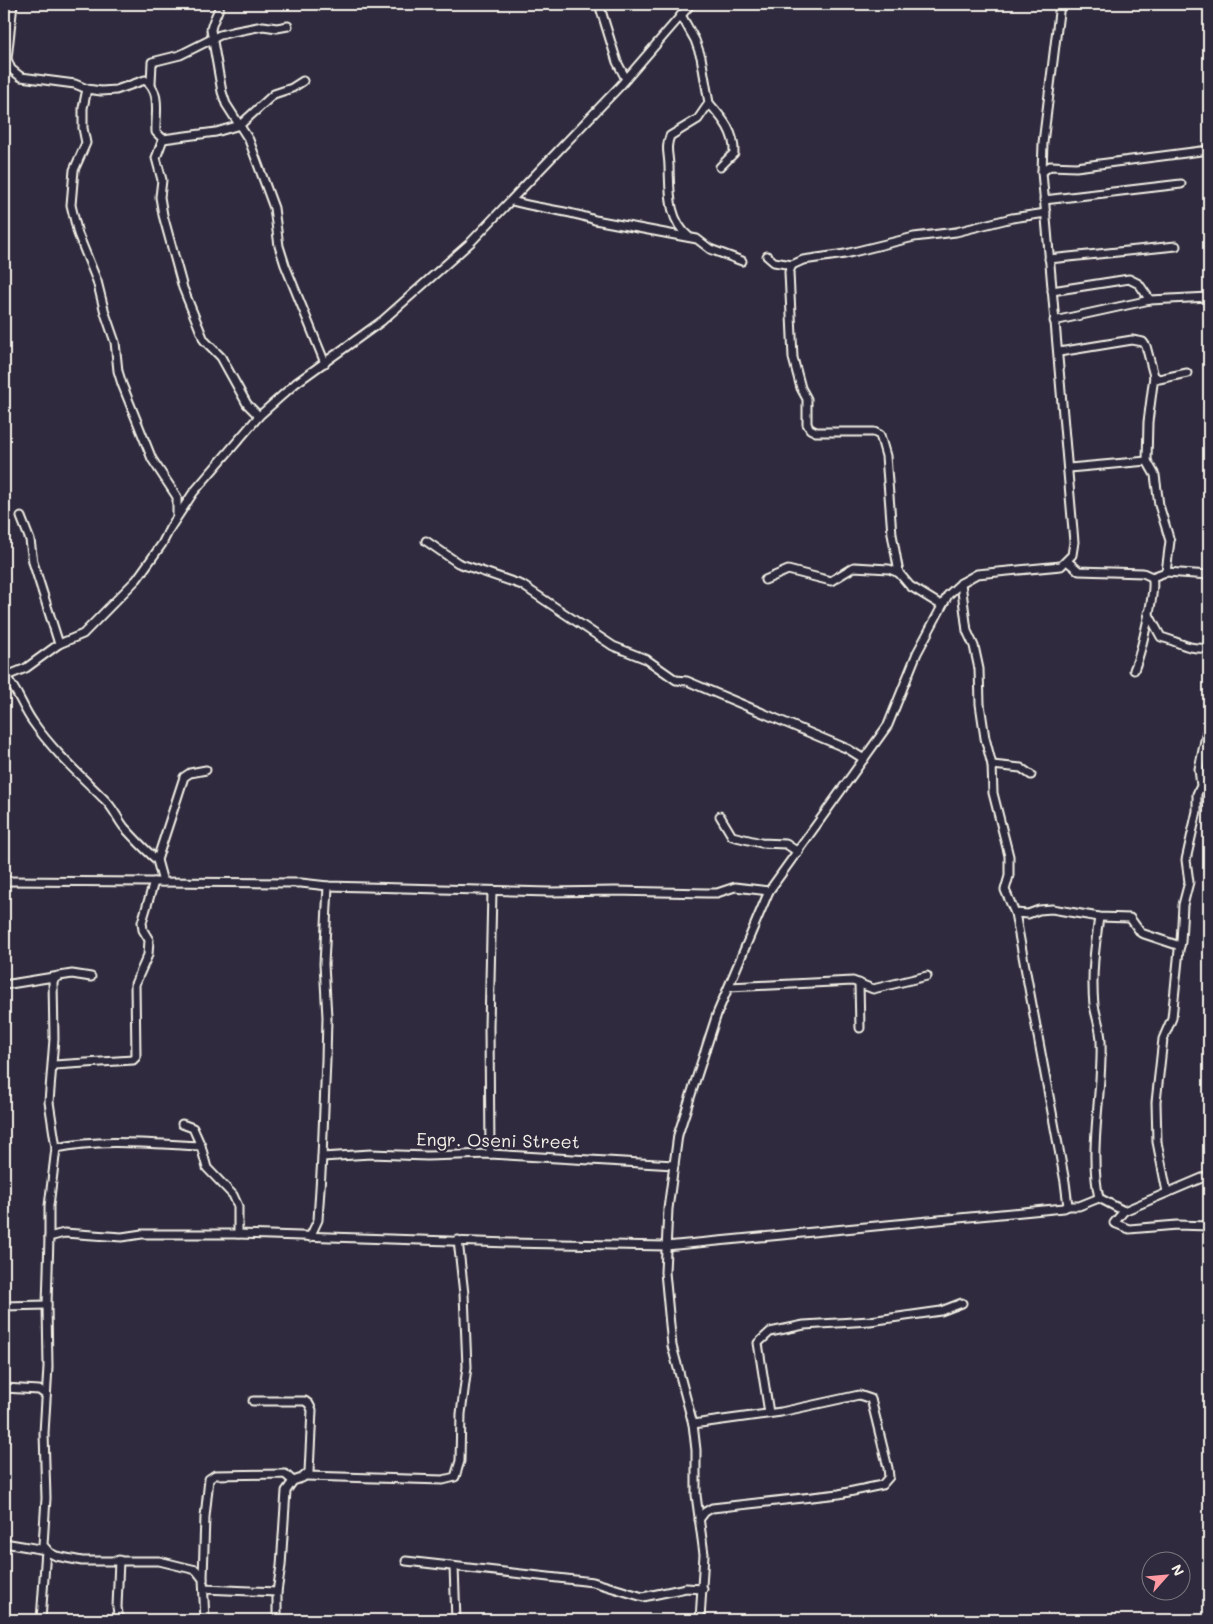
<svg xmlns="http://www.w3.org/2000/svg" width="1213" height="1624" font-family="Mali,sans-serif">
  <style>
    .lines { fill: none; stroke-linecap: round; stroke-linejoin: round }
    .street-casing { stroke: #f4f1e8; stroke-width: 11 }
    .street { stroke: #2f2a3d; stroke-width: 7 }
    .labels { text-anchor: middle; stroke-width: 5; stroke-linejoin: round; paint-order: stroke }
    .street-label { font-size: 18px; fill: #f4f1e8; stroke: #2f2a3d }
  </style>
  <rect width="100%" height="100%" fill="#2f2a3d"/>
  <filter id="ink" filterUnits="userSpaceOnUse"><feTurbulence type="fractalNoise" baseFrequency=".02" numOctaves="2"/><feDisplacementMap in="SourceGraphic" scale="10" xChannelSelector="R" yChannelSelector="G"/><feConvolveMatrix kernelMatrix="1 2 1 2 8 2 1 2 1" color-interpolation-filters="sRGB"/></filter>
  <g filter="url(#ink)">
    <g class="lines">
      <g class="street-casing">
        <g id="street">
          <path d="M13,4L7,59L11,69L21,77L75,84L87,89L101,91L116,90L145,80C162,92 155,114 156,132L163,139L216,132L240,125L274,94L292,88L303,81"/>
          <path d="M220,4C218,14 212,21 211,30L222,92L226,104L249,140L274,208L279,246L285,265L325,363"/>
          <polyline points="599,4 617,62 626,79"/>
          <path d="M681,15L695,40L701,57L709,103L698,119L670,136C665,149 669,154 669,167C670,193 668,219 689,237"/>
          <polyline points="151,84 152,62 180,55 220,35 232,32 263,26 277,28 288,26"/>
          <polyline points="87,89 83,108 83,128 86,143 74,170 71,205 78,234 97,281 105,313 115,342 118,371 122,384 152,459 177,497 177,516"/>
          <path d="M709,103C722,118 735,132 734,153L720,167"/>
          <polyline points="163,139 156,158 162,180 160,197 163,215 183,288 204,340 221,357 247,404 259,416"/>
          <polyline points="1042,172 1050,166 1076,167 1209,150"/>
          <polyline points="1044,200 1181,184"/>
          <path d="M512,201C539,209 568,210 595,220L697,239L710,249L742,261"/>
          <polyline points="767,256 774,262 792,265 803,260 845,254 914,237 956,232 1012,218 1046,213"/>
          <polyline points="1049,259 1176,246"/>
          <polyline points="792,265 789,272 793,358 801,388 807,399 807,424 810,429 816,432 874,432 880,435 886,456 892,534 899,573 910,586 941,605"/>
          <polyline points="1052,291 1129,279 1139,284 1150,300"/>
          <polyline points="1054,321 1150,300 1209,297"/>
          <polyline points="1059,352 1132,340 1143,342 1146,346 1154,376 1159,379 1187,373"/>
          <polyline points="1147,461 1148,422 1154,376"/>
          <polyline points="1069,468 1147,461 1155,475 1159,505 1170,541 1166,572 1152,577"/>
          <polyline points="21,517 30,540 33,562 59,644"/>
          <polyline points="426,541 458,563 522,585 613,646 646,659 676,680 687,681 848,749 864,759"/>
          <path d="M1067,561L1079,571L1143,573L1152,577C1157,588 1140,656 1134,670"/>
          <polyline points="1166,572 1209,575"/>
          <polyline points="765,580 788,570 831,581 854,567 889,569 899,573"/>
          <polyline points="961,583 967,631 974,646 979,669 980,704 985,738 992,765 993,793 1009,856 1009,876 1005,890 1015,913 1065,1182 1068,1206"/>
          <path d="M1148,613L1161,637C1180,642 1187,650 1209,648"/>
          <path d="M5,676C18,690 22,707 33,722C53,751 80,775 104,799C113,807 117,818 124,827C134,838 145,850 157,860"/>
          <polyline points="4,677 26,668 59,644 83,634 137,579 162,544 170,528 193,493 259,416 296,383 382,321 470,243 621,85 691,4"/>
          <polyline points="992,765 1021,768 1031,775"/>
          <polyline points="720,816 732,836 761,843 786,844 798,852"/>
          <polyline points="4,881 301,883 328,886 550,892 615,891 706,893 717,893 735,887 769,891"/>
          <polyline points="163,882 157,860 184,777 190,773 206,770"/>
          <polyline points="1015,913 1028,914 1039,910 1052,909 1099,917 1130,918 1141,933 1180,946"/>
          <polyline points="859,983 860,1028"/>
          <polyline points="4,985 72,974 91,977"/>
          <polyline points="729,987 853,981 873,989 927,976"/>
          <polyline points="54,1065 133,1060 136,1057 135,984 148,955 149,940 143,930 142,922 154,882"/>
          <polyline points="182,1124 193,1128 201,1146 207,1168 233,1195 238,1206 238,1234"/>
          <path d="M56,1148C104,1138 153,1144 201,1146"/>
          <polyline points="490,1154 489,1027 492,891"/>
          <polyline points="322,1157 371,1154 427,1156 490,1154 674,1165"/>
          <polyline points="1167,1192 1157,1142 1156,1102 1163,1039 1172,1018 1179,950 1181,942 1183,905 1189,882 1186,860 1197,811 1197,794 1201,786 1199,769 1207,731"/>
          <polyline points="1099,1198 1124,1211 1209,1175"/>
          <polyline points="1124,1211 1114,1223 1129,1229 1177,1225 1209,1226"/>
          <polyline points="49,1237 49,1206 56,1148 49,1102 54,1039 53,981 58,976"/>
          <polyline points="310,1237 318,1220 322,1157 326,1060 327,1017 324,964 328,886"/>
          <polyline points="4,1306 47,1305"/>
          <polyline points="4,1388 39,1390 46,1395"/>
          <polyline points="769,1413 758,1343 770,1332 804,1325 870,1321 941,1311 962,1303"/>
          <polyline points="693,1424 781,1412 859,1395 871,1399 888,1468 889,1477 882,1485 839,1494 712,1508 705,1512 699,1520"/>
          <polyline points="306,1476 443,1480 455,1477 460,1461 461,1414 467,1367 464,1294 458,1240"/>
          <polyline points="4,1543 46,1550 41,1620"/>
          <polyline points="119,1560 117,1607 119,1620"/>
          <polyline points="406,1561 593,1582 643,1597 686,1588 703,1589"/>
          <polyline points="454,1567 456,1620"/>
          <polyline points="203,1578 205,1517 209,1479 215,1475 285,1474 293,1481"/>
          <polyline points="204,1589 277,1592 281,1566 286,1491 293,1481 302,1478 309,1472 312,1410 309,1404 305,1401 253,1401"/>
          <polyline points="277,1592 277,1620"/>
          <path d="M205,1620L203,1579L196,1570L159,1561H82L56,1556L50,1553L43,1545L46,1498L44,1433L48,1367L47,1305L49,1237L64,1233L122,1237L142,1234H238L509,1243L666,1246L1064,1208L1068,1206H1079L1099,1198C1088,1149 1103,1093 1101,1042C1101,1029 1096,1017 1094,1005C1091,976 1095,946 1099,917"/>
          <polyline points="700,1620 704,1554 696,1495 696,1450 693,1424 672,1346 665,1272 668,1209 678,1135 717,1014 769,891 888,725 917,653 948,595 961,583 977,574 1061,566 1072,555 1074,542 1042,172 1043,143 1060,4"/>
        </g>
      </g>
      <use href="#street" class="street"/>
    </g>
  </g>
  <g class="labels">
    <g class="street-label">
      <text transform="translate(498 1141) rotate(1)" y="6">Engr. Oseni Street</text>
    </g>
  </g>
  <rect width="1213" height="1624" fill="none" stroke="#2f2a3d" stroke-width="20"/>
  <rect x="10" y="10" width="1193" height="1604" fill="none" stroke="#f4f1e8" stroke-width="2" filter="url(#ink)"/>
  <g transform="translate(1166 1576) rotate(63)"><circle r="24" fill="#2f2a3d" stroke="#7e7a81"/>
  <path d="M0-4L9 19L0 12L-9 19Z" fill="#ff9aa2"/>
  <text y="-8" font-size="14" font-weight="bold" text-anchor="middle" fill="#f4f1e8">N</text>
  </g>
</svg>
